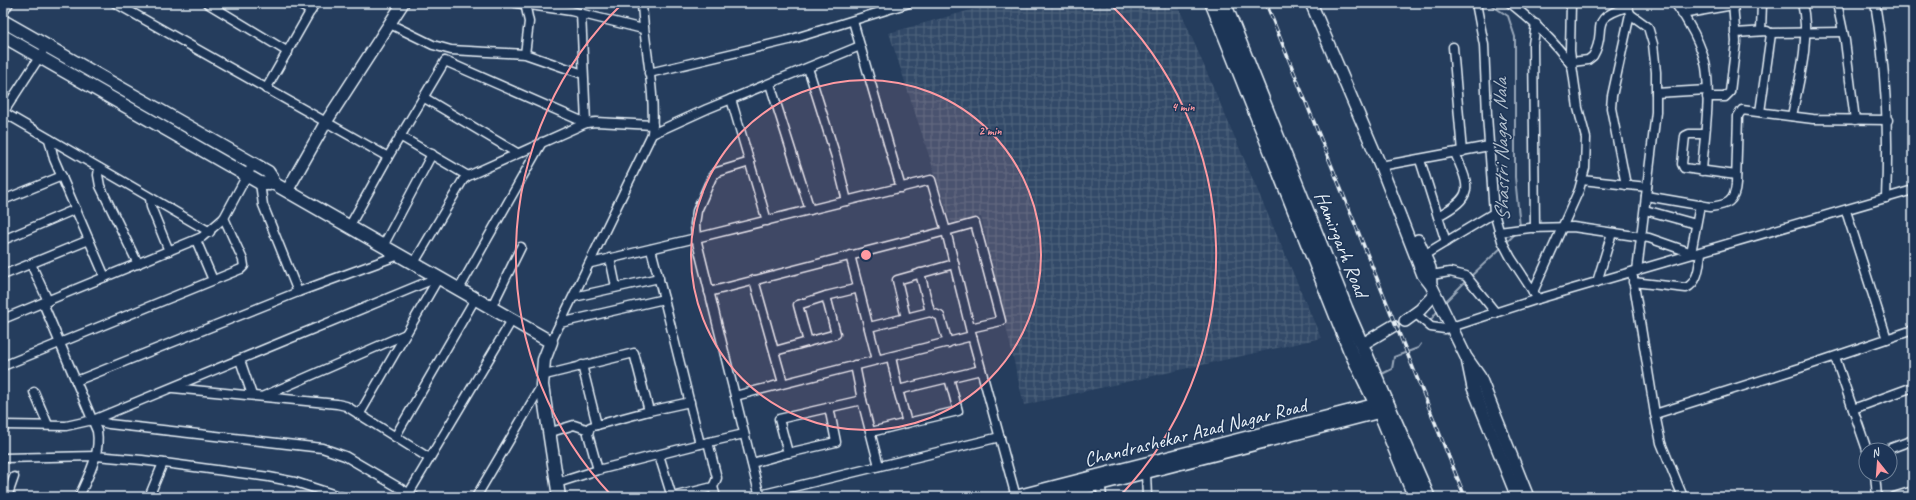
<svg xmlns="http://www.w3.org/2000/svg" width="1916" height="500" font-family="Caveat,sans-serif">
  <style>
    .industrial { fill: url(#industrial-grid) }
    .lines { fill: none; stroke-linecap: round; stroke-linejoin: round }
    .stream { stroke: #99a8ba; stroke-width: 2 }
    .minor-casing { stroke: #e8f1f8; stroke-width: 11 }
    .tertiary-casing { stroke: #e8f1f8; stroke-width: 14 }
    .secondary-casing { stroke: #e8f1f8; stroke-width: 15 }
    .primary-casing { stroke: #e8f1f8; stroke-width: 16 }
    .minor { stroke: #1d3557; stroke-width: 8 }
    .tertiary { stroke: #1d3557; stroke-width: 11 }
    .secondary { stroke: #1d3557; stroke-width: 12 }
    .primary { stroke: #1d3557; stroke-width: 13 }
    .rail-casing { stroke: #e8f1f8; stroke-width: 3.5 }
    .rail { stroke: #1d3557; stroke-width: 2; stroke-dasharray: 6; stroke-linecap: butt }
    .ring { fill: none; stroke: #ff9aa2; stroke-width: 2 }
    .labels { text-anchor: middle; stroke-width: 3; stroke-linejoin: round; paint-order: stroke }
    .street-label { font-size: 20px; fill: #e8f1f8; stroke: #1d3557 }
    .water-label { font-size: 21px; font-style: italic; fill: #b4c1ce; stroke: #1d3557 }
    .centre { fill: #ff9aa2; stroke: #1d3557; stroke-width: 2 }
    .ring-label { font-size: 12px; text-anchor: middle; font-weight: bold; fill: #ff9aa2; stroke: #1d3557; stroke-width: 3; stroke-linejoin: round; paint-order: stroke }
  </style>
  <defs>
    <pattern id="industrial-grid" width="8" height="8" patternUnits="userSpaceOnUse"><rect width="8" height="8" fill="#334a68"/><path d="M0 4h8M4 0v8" fill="none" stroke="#51657e"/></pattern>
  </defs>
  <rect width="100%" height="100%" fill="#253d5d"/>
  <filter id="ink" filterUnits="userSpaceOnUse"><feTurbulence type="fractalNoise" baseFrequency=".025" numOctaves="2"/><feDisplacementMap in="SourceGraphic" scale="8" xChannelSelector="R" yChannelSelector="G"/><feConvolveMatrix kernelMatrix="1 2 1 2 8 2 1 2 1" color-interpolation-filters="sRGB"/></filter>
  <g filter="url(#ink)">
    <polygon class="industrial" points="996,3 1177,3 1321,338 1024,405 981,217 951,223 889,33"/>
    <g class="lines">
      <g class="stream">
        <polyline points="1488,3 1508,16 1515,37 1515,177 1520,227"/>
        <polyline points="1506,243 1517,232"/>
        <polyline points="1470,277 1503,246"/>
        <polyline points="1444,303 1467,280"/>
        <polyline points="1430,321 1439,309"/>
        <polyline points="1380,375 1392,369 1394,357 1418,348 1421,344"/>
      </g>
      <g class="minor-casing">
        <g id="minor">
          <polyline points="115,3 388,157"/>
          <polyline points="207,3 288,52"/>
          <polyline points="296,3 311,11"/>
          <polyline points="516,3 571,11 643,29"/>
          <polyline points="525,3 529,22 525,54"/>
          <polyline points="1476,3 1484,45 1487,115 1494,213 1502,241 1511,258 1538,299"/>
          <path d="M1510,3C1535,23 1553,40 1572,66"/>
          <polyline points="1627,3 1630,14 1648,27 1653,44 1656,72 1656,112 1637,271"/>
          <path d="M1675,3C1688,20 1702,45 1706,67C1711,100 1704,138 1702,171"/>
          <polyline points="1837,3 1845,41 1855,120"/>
          <path d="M1875,3C1886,68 1889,132 1886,198"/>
          <polyline points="3,13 9,3"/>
          <polyline points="1682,14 1733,5"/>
          <polyline points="853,21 901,188"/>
          <polyline points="390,24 433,45 451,50 525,54 583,74"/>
          <polyline points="1761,31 1762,3"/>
          <polyline points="1735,33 1767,31 1771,34 1760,112"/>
          <polyline points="1771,33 1843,32"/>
          <polyline points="1453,47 1462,152"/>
          <path d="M1572,62L1588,60L1593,56C1609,29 1585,20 1627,7"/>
          <polyline points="808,68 836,157 847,201"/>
          <polyline points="649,73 789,40 909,3"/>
          <polyline points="770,84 810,210"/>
          <polyline points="266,89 315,3"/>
          <polyline points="1656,93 1707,90"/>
          <polyline points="423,97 517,153"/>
          <polyline points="1707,97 1725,97 1730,92 1736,42 1733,3"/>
          <polyline points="731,99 767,221"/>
          <polyline points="3,112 210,232"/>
          <polyline points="3,113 42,53"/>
          <path d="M1792,116C1799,80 1811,40 1802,3"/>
          <polyline points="652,134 707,109 860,46"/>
          <polyline points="1704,134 1689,134 1685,136 1682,164 1684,168 1736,175"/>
          <polyline points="400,136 468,176"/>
          <polyline points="49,139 54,159 105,277"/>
          <polyline points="1420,160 1446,242"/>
          <polyline points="1386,165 1489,146"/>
          <polyline points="99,168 98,175 100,186 138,264"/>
          <polyline points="1582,180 1647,187"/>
          <polyline points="260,183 263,205 298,292"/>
          <polyline points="1626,185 1611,108 1612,96 1630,14"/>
          <path d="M1646,196L1710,207C1727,205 1735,202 1736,184L1738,116L1742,110L1813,119L1888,120"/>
          <polyline points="150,198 151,207 169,251"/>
          <polyline points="3,200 62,176"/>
          <polyline points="1645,210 1696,224"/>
          <polyline points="1846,211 1887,339"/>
          <path d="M1438,216C1475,196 1470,188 1455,153"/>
          <polyline points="349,227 388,157 445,61 586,123 581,13"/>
          <polyline points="1535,228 1533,44 1536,24"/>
          <polyline points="1499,232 1530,228 1573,227 1649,238 1695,254"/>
          <polyline points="3,240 76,209"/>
          <polyline points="196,240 213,280"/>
          <polyline points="383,246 432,154"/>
          <polyline points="651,249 664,299"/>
          <polyline points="1691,253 1700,205"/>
          <polyline points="850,255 877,360 972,336 946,231 975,223 1001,321 970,328"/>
          <polyline points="1424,255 1494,213"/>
          <polyline points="610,258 616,287"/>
          <polyline points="414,263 463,180 468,176 586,123 596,122 653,125"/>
          <polyline points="591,263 696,238 760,497"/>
          <polyline points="31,264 48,301"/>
          <polyline points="1632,272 1655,414 1661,443 1683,497"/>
          <polyline points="3,275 89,240"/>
          <polyline points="1431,275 1450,272 1466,276 1496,313"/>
          <polyline points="754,280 783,383"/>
          <polyline points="1597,282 1612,233"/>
          <path d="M1633,282L1686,288C1699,282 1699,265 1701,253"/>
          <polyline points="459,289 542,142"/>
          <polyline points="709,292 946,231 931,180 696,238 695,224 697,211 712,177 717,172 750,162"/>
          <polyline points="1533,292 1579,190 1585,168 1586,138 1578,108 1570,51 1571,3"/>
          <polyline points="574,297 659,278"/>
          <path d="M43,303L97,431C101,454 88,476 79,497"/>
          <polyline points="491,308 521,247"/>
          <polyline points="930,312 940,316 948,343"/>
          <polyline points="1415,313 1431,327 1445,329 1538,299 1913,190"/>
          <polyline points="906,318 930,312 920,273"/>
          <polyline points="3,319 202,237 224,218 253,164"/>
          <polyline points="560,323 664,299 700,444 744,434"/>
          <polyline points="869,327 906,318 897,280 954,264"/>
          <polyline points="972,336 1016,497"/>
          <path d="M551,342L652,134C656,90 644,47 642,3"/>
          <polyline points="808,342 798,305 826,296"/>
          <polyline points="775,351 836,334 826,296 859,288"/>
          <polyline points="891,357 898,390"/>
          <polyline points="1835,357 1867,450"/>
          <polyline points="240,360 252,395"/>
          <polyline points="582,365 597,425 649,411"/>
          <polyline points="855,365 862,400"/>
          <polyline points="3,366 241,269 244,266 243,260 224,218"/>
          <polyline points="541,376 634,353 649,411 690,402"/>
          <polyline points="76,381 298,292 399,255"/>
          <polyline points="173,388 337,404 346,406 429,458"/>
          <polyline points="34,392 48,425"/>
          <polyline points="264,396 406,334"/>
          <polyline points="735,396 877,360"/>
          <polyline points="1853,409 1913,387"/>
          <polyline points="1655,414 1800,368 1913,330"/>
          <polyline points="359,415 439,277"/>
          <polyline points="93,420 109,424 322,448 345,456 415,497"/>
          <polyline points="907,423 958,411 949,378"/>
          <polyline points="3,425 66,426 93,420 439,277"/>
          <polyline points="597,425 590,427 588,434 598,470"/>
          <polyline points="871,432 907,423 898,390 981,370"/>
          <polyline points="548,433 574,425 589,430"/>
          <polyline points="395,437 475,299"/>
          <polyline points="708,442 717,478 713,487"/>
          <polyline points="1886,450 1913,440"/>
          <polyline points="788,453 836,442 829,407"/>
          <polyline points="659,455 672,497"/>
          <polyline points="3,458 96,456 142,460 269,477 295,482 342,497"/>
          <polyline points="752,463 788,453 779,419 862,400 879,466"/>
          <polyline points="1146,473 1147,497"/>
          <polyline points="1875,474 1877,497"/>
          <polyline points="1100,480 1102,497"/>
          <polyline points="557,483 598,470 700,444"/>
          <polyline points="409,493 512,320"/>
          <polyline points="760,495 1000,437"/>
          <polyline points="7,497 14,477"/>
          <polyline points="149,497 163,463"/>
          <polyline points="476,497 542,385"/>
          <polyline points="672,497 713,487 716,497"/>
          <polyline points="1894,497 1913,491"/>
        </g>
      </g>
      <g class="tertiary-casing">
        <g id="tertiary">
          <polyline points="1311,3 1381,167 1423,275 1431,285 1466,357 1480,377 1528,497"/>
          <polyline points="287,191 326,122 403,3"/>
          <polyline points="1418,240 1430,268 1431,285"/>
          <polyline points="1405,321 1420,310 1435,294"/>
          <polyline points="1361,345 1393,326"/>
          <polyline points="1467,359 1473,388 1517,497"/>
          <polyline points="1013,497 1384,402"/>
          <polyline points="1051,497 1388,410"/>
        </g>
      </g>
      <g class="secondary-casing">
        <g id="secondary">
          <polyline points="3,21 268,172 272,178 273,183"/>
          <polyline points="3,36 260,183 269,184 273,183 551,342 544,360 542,385 559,497"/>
        </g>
      </g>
      <g class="primary-casing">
        <g id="primary">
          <polyline points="1212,3 1350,350 1380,412 1415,497"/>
          <polyline points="1224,3 1346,309 1428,497"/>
        </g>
      </g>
      <use href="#minor" class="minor"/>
      <use href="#tertiary" class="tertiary"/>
      <use href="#secondary" class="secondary"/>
      <use href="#primary" class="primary"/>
      <g class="rail-casing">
        <polyline id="rail" points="1266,3 1465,497"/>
      </g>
      <use href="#rail" class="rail"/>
    </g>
  </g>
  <circle cx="866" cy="255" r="175" fill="#ff9aa2" fill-opacity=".12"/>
  <g class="ring">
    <circle cx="866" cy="255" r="175"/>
    <path d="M612 496A350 350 0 0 1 623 3M1109 3A350 350 0 0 1 1120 496"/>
  </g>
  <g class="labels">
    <g class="street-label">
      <text transform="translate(1342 244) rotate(68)" y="7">Hamirgarh Road</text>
      <text transform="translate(1195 432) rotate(-14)" y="7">Chandrashekar Azad Nagar Road</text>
    </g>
    <g class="water-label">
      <text transform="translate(1501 150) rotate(-91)" y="7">Shastri Nagar Nala</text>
    </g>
  </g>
  <circle cx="866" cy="255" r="6" class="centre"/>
  <g class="ring-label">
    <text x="1183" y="111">4 min</text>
    <text x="990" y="135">2 min</text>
  </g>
  <rect width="1916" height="500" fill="none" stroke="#1d3557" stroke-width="16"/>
  <rect x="8" y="8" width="1900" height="484" fill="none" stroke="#e8f1f8" stroke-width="1.5" filter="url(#ink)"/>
  <g transform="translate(1878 462) rotate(343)"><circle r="19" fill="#1d3557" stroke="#6e8097"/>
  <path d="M0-3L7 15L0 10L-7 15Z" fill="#ff9aa2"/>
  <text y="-6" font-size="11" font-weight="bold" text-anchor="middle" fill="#e8f1f8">N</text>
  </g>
</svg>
